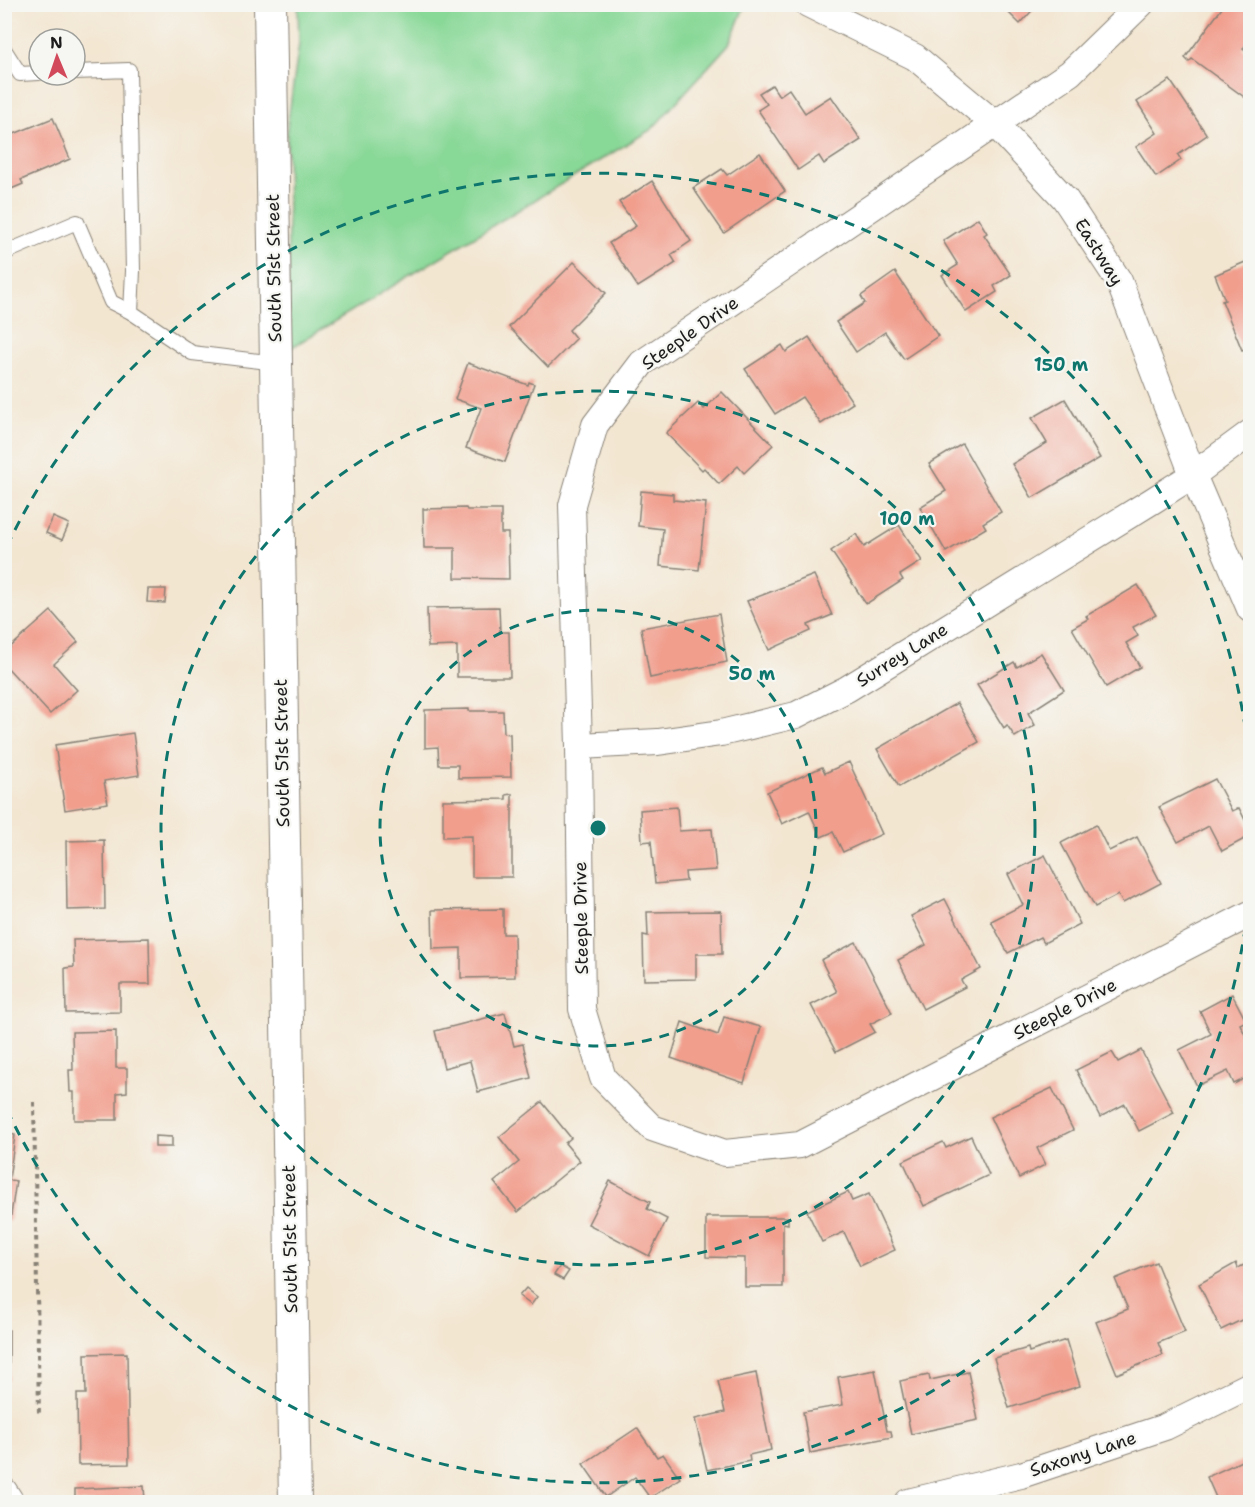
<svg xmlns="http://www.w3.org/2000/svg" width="1255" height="1507" font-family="'Shantell Sans',sans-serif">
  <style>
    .green { fill: #88d897; stroke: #527a5a; stroke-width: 1.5 }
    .building { fill: #f19e8d }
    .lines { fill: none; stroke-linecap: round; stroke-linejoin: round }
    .service-casing { stroke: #888176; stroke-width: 16 }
    .minor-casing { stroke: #888176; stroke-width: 28 }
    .tertiary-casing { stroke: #888176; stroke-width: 34 }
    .path { stroke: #888176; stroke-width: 4; stroke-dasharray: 4.5 4.5; stroke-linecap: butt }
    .service { stroke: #fff; stroke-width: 14 }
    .minor { stroke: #fff; stroke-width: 26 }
    .tertiary { stroke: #fff; stroke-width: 32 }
    .ring { fill: none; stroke: #0f766e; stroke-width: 3; stroke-dasharray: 10 8 }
    .labels { text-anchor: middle; stroke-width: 4.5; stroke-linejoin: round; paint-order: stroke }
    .street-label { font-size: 18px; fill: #1c1c1c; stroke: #f6f6f2 }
    .centre { fill: #0f766e; stroke: #f6f6f2; stroke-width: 3 }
    .ring-label { font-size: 18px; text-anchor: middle; font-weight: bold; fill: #0f766e; stroke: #f6f6f2; stroke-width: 4.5; stroke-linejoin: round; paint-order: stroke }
  </style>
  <rect width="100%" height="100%" fill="#f6f6f2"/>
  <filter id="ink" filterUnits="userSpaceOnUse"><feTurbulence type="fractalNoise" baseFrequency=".0167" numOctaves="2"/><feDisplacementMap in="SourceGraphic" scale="12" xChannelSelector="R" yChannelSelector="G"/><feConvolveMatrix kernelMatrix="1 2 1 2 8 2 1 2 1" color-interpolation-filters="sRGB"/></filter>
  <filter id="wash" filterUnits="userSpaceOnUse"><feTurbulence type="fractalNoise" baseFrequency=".008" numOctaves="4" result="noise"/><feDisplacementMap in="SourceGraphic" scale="24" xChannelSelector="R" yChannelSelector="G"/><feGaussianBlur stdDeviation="1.35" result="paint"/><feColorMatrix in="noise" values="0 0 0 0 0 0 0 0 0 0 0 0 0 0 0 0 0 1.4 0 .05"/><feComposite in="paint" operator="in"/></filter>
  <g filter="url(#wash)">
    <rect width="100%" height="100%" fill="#f3e6d1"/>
    <polygon class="green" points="298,5 745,5 729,44 652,129 289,349 287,128 299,44"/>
    <g id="blocks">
      <g class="building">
        <polygon points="1000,4 1038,4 1020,24"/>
        <polygon points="1225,4 1250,4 1250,38 1243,49 1250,55 1250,95 1247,99 1192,59 1189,62 1185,58"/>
        <polygon points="1170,80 1207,135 1178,155 1181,160 1156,177 1136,147 1157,133 1137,102"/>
        <polygon points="772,85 779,96 789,89 805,113 831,96 861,140 824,164 819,156 798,170 758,110 767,104 759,93"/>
        <polygon points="53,118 70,159 21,180 23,184 4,192 4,138"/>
        <polygon points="760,153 785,191 724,233 693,188 722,169 727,175"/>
        <polygon points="652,181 691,241 671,255 676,263 638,287 609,243 636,226 619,202"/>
        <polygon points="978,218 987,233 984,235 1011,275 994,286 997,292 966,312 942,275 958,265 943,241"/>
        <polygon points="1250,260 1250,347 1242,350 1222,301 1225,300 1215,275"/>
        <polygon points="574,262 606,293 569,330 576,339 548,367 509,327"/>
        <polygon points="895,272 938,336 904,359 885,332 856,352 836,322 865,303 861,296"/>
        <polygon points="809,337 853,403 821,424 802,397 775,414 745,369 782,345 786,352"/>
        <polygon points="468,363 528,385 529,382 534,384 505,462 466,448 481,408 455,399"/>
        <polygon points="722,392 773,445 744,473 738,466 719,484 704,468 702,470 666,433 698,403 704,409"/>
        <polygon points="1065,399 1100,458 1032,498 1012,464 1047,443 1032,418"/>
        <polygon points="962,444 1001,512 983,523 986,528 946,552 920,507 946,491 929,464"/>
        <polygon points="641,491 673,494 673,500 706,503 699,570 660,566 663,529 638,526"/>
        <polygon points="466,508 467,510 501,510 501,533 508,533 509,579 455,578 455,548 424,548 423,509"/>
        <polygon points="53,517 69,524 62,540 46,533"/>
        <polygon points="899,525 922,561 900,575 903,580 866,604 831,551 856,534 864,547"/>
        <polygon points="814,575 832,615 808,625 811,631 769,650 747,601"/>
        <polygon points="1138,585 1156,615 1133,627 1138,636 1126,643 1140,667 1106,687 1072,628 1088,619 1086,616"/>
        <polygon points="148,589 166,589 165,603 147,602"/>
        <polygon points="499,607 500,632 509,632 510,677 457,677 457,646 428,647 427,608"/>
        <polygon points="51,611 78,642 54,664 77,690 50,714 4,664 4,649 6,651"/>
        <polygon points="719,614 727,662 650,678 641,628"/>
        <polygon points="1041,653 1064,690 1028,713 1035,725 1015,737 1007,725 1004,728 977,685 1014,662 1017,667"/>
        <polygon points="957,703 979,742 899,787 877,749"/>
        <polygon points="469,709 469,711 503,711 504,733 510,734 511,777 458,778 458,765 439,765 438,747 425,748 425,710"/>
        <polygon points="133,733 139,775 104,781 108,803 65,810 55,745"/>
        <polygon points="849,762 882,834 843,852 833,832 821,837 809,811 782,824 767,792 822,767 825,773"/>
        <polygon points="1215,779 1232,811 1239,808 1250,830 1250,836 1222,851 1209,826 1178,842 1159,807"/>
        <polygon points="512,794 512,877 472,877 472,836 443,837 443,800 506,799 506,795"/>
        <polygon points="677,807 679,831 712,829 716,870 685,872 686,881 655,884 651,841 642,842 640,810"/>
        <polygon points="1096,825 1109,851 1137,837 1161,883 1123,903 1118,895 1095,907 1061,843"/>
        <polygon points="104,840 105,909 67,910 66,841"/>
        <polygon points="1045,855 1080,924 1044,943 1040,937 1008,953 991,921 1023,905 1008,874"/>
        <polygon points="945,899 981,969 961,980 965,987 923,1009 898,960 926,945 911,916"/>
        <polygon points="503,909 503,934 514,934 515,977 461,978 461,948 433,949 432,910"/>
        <polygon points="721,911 722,954 696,954 696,979 644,980 643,935 648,936 647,912"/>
        <polygon points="149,938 150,984 120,984 120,1012 66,1013 65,968 74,967 73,940"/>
        <polygon points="856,942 892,1013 870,1024 875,1032 836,1052 811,1005 837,992 821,960"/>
        <polygon points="1232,994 1246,1021 1240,1024 1250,1045 1250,1076 1234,1084 1228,1071 1197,1086 1179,1050 1211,1034 1200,1011"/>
        <polygon points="505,1013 514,1046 523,1044 531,1078 478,1092 470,1061 444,1068 435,1031"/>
        <polygon points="724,1017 761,1027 744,1083 671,1058 682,1022 718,1035"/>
        <polygon points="116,1031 116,1068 127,1068 127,1092 117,1093 117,1120 74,1120 74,1092 70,1092 69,1070 73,1070 72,1032"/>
        <polygon points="1141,1050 1174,1113 1139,1131 1125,1104 1100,1117 1076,1070 1112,1052 1118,1062"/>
        <polygon points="1052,1088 1073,1130 1037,1148 1045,1165 1019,1178 990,1117"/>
        <polygon points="542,1102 571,1138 565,1143 580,1161 518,1212 494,1182 519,1162 499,1137"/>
        <polygon points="4,1133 15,1135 9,1180 16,1181 10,1222 4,1221"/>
        <polygon points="155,1136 172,1137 172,1147 155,1147"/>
        <polygon points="971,1136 989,1175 924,1206 903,1161 943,1142 946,1148"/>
        <polygon points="610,1181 650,1202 647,1209 667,1219 649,1256 588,1224"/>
        <polygon points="848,1192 852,1201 869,1194 895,1250 860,1266 844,1232 822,1242 807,1211"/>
        <polygon points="706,1217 788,1217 788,1224 783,1223 783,1287 745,1287 745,1258 706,1257"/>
        <polygon points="1156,1262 1185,1332 1158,1343 1163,1355 1117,1374 1096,1322 1128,1309 1115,1279"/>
        <polygon points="1250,1262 1250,1316 1221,1330 1199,1284 1236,1263 1238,1268"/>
        <polygon points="560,1266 569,1271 563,1280 554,1275"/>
        <polygon points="526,1288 537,1297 531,1305 519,1296"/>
        <rect x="4" y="1330" width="5" height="50"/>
        <polygon points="1066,1340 1080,1386 1009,1408 994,1358 1028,1348 1029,1352"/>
        <polygon points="127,1353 129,1464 78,1465 77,1394 86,1394 85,1354"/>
        <polygon points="875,1370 887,1431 891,1431 892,1437 810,1453 803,1412 843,1405 838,1377"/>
        <polygon points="968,1372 978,1420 911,1434 900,1381 929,1375 930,1380"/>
        <polygon points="756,1373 771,1450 749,1455 750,1461 707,1470 695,1419 725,1412 718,1381"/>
        <polygon points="637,1428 657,1457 663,1454 680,1478 650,1498 635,1477 606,1497 583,1464"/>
        <polygon points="1250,1457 1250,1502 1218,1502 1207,1477"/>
        <polygon points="144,1486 145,1502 75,1502 75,1489"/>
      </g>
    </g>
  </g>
  <g filter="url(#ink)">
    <use href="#blocks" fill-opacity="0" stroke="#888176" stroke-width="1.5"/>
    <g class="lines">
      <g class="service-casing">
        <g id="service">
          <polyline points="4,49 20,74 39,73"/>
          <polyline points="75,72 129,70 133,271 131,312 192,353 276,363"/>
          <polyline points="4,253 77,222 111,302 131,312"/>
        </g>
      </g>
      <g class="minor-casing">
        <g id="minor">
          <polyline points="808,4 915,57 995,124 1065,199 1119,281 1193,475 1250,609"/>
          <polyline points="1141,4 1070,73 642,363 595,425 572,505 579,746 582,1009 603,1078 652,1128 725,1153 800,1145 1250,914"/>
          <polyline points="579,746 658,742 721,733 796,715 847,689 1152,501 1193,475 1250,433"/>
          <polyline points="4,1491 11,1502"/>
          <polyline points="908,1502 1021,1475 1165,1427 1250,1385"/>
        </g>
      </g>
      <g class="tertiary-casing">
        <polyline id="tertiary" points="270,4 295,1502"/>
      </g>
      <polyline class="path" points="34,1102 39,1415"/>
      <use href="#service" class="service"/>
      <use href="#minor" class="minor"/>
      <use href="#tertiary" class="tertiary"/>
    </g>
  </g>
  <g class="ring">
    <circle cx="598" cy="828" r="218"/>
    <circle cx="598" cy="828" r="437"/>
    <path d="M1250 891A655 655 0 0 1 7 1110M7 546A655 655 0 0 1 1250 765"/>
  </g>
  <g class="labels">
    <g class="street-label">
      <text transform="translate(1099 252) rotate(58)" y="6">Eastway</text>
      <text transform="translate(274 268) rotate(-91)" y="6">South 51st Street</text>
      <text transform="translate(690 333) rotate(-35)" y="6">Steeple Drive</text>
      <text transform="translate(902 655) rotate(-32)" y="6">Surrey Lane</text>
      <text transform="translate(282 753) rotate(-91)" y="6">South 51st Street</text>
      <text transform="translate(581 918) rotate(-91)" y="6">Steeple Drive</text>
      <text transform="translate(1065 1009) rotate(-27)" y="6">Steeple Drive</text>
      <text transform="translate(290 1239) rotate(-91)" y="6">South 51st Street</text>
      <text transform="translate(1083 1454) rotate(-18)" y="6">Saxony Lane</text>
    </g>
  </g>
  <circle cx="598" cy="828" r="9" class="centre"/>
  <g class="ring-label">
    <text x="1061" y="371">150 m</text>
    <text x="907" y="525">100 m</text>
    <text x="752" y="680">50 m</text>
  </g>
  <rect width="1255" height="1507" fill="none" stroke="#f6f6f2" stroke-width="24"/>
  <g transform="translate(57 57) rotate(358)"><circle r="28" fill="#f6f6f2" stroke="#9f9f9c" stroke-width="1.5"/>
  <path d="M0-4.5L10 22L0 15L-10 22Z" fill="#d1495b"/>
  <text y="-9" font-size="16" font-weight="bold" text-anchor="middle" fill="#1c1c1c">N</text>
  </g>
</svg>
